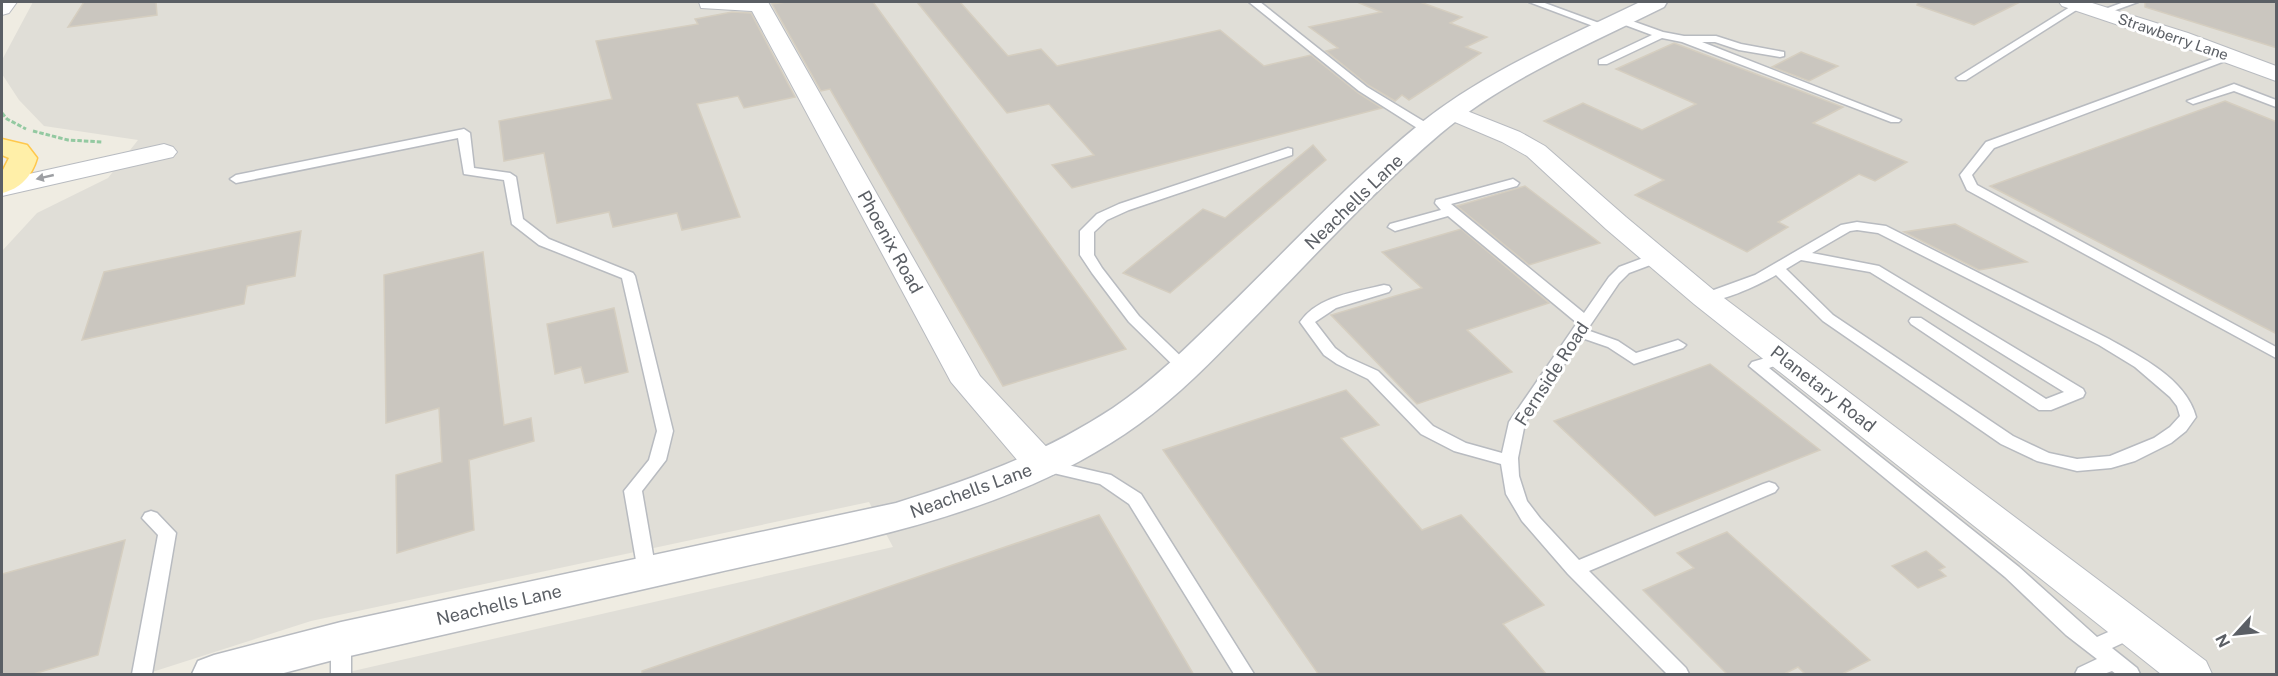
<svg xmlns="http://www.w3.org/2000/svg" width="2278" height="676" font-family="'Public Sans',sans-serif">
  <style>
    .industrial { fill: #e0ded7 }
    .building { fill: #cac6bf; stroke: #d5cec0; stroke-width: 1.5 }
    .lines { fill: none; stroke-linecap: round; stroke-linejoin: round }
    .service-casing { stroke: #b8bbc0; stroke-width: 3 }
    .minor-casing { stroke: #b8bbc0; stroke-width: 2 }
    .tertiary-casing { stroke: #b8bbc0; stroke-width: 3 }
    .primary-casing { stroke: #ffc84c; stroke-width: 3 }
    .path { stroke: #93c9a1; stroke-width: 3; stroke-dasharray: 4.5 2; stroke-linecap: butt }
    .service { fill: #fff; fill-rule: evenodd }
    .minor { fill: #fff; fill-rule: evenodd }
    .tertiary { fill: #fff; fill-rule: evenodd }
    .primary { fill: #ffefa8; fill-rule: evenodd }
    .oneway { fill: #9d9fa3 }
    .labels { text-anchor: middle; stroke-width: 6; stroke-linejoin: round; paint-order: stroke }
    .far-street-label { font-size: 15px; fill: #5b5f65; stroke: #fff }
    .street-label { font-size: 18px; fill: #5b5f65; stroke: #fff }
  </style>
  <rect width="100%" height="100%" fill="#efece2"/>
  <polygon class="industrial" points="33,2 2276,2 2276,674 340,674 893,547 869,502 311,621 146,674 2,674 2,251 37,213 108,178 138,140 44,126 19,100 2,74 2,60"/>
  <g class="building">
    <polygon points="84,2 156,2 157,15 68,27"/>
    <polygon points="786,2 873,2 1126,349 1003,386 830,89 821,91 772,4"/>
    <polygon points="917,2 960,2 1008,56 1041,49 1057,66 1220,30 1264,66 1311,55 1358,93 1382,108 1072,188 1052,165 1094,155 1049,104 1007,113"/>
    <polygon points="1357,2 1420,2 1462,17 1450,23 1487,37 1466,47 1481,53 1409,100 1402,95 1395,101 1368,85 1326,51 1338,48 1309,27 1381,12"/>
    <polygon points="1918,2 2020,2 1974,25 1917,5"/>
    <polygon points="2145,2 2277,2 2277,48 2145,7"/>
    <polygon points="732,12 751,13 795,97 744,108 738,96 697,104 740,217 682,230 677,213 613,227 609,212 557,223 544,153 504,161 499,121 612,99 596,41 698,24 695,19"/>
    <polygon points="1674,43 1843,107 1813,123 1907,162 1875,181 1859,174 1778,222 1788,227 1747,252 1635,195 1664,180 1544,121 1583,103 1642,130 1696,104 1616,69"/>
    <polygon points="1801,52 1838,66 1809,81 1772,67"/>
    <polygon points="2225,101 2277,122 2277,334 1990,186"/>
    <polygon points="1313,145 1326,160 1170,293 1123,273 1203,209 1225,218"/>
    <polygon points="1525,186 1600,243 1529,265 1457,206"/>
    <polygon points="1955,224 2027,262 1979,270 1904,232"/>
    <polygon points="1461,229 1549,303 1467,330 1512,372 1417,404 1331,315 1422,288 1382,252"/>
    <polygon points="301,231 295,276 247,286 244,304 82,340 104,272"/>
    <polygon points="483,252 504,425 531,418 534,441 469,460 474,530 397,553 396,475 442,462 439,408 386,423 384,275"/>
    <polygon points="614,308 628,372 585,383 581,367 555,374 547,324"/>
    <polygon points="1710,364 1820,450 1655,516 1554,421"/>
    <polygon points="1346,390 1379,425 1341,438 1422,530 1461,515 1544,605 1503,624 1547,675 1319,675 1163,450"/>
    <polygon points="1099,515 1194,675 642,675 642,671"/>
    <polygon points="1727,532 1870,660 1840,675 1806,675 1798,667 1782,675 1728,675 1643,590 1694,568 1677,553"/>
    <polygon points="125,540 98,655 30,675 2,675 2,574"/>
    <polygon points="1926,551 1945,567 1939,570 1946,576 1918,588 1892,566"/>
  </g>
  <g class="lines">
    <g class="service-casing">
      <g id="service">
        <polygon points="1249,2 1260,2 1367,87 1433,127 1433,133 1425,133 1359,91"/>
        <polygon points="1529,2 1542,2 1610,27 1601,29"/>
        <polygon points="2078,2 2089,2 1966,80 1958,80 1956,78"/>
        <polygon points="2124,2 2138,2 2102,15 2097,12"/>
        <polygon points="1621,17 1663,32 1684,36 1716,36 1741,44 1784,52 1784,56 1780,57 1739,50 1715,42 1702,42 1901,120 1899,122 1891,122 1682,42 1662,38 1607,64 1599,64 1599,60 1652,35 1617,22 1616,20"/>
        <polygon points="2229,53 2233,54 2233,58 1994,148 1972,175 1977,185 2276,347 2276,358 1967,190 1960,175 1986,142"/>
        <polygon points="2234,84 2276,100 2276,107 2234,91 2193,104 2187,101"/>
        <polygon points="464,129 470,133 474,168 510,173 516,177 523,219 549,239 633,273 635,276 673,431 666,460 642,491 656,572 654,577 647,579 640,577 638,572 624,491 649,460 657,431 622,278 539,245 512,224 504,180 464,174 458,138 236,183 230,179 236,175"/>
        <polygon points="1288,148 1292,149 1292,155 1129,210 1107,220 1094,232 1094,255 1102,268 1139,316 1193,368 1190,372 1180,372 1129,322 1092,273 1080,255 1080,231 1097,214 1119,204"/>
        <path d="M1513,179L1519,183L1517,186L1451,204L1584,313L1609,277L1619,267L1651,255H1661L1663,258L1661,261L1629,273L1619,283L1587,330L1618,341L1636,353L1678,340L1686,345L1683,348L1634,364L1608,347L1582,338L1525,423L1518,458L1519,476L1527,501L1540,518L1579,560L1763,484L1769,482L1775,484L1778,488L1775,492L1589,571L1686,668L1689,674H1667L1568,574L1522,521L1506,494L1501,464L1454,451L1421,434L1368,379L1337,364L1324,355L1300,322C1318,296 1355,292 1384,285L1389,286L1391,289L1389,292L1336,308L1315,322L1335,348L1347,357L1378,371L1433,426L1466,443L1502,453L1509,422L1577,323L1448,216L1395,231L1388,227L1390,224L1441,210L1435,203L1436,200Z"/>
        <path d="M1857,222L1886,226L2109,339C2141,357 2186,379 2196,417L2186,431L2171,443L2135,461L2111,468L2077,471L2037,461L2001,444L1823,321L1776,275C1761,284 1717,305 1700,301L1698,298L1700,295L1755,275L1841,225ZM1857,230L1878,233L2099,345L2135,367L2170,397L2177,406L2180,416L2170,427L2154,438L2110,456L2077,459L2049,453L2013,436L1833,315L1786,269L1801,260L1870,272L2064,392L2046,399L1921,318H1911L1909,321L1911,324L2039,410H2051L2083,397L2085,393L2083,389L1879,266L1812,253L1850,231Z"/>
        <polygon points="1783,353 1788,355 1791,358 1788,361 1769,368 2019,567 2097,637 2133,621 2140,623 2143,629 2140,635 2112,648 2137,668 2140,674 2116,674 2112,671 2104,674 2075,674 2078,668 2097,659 2066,635 2005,577 1749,366 1752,362"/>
        <polygon points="1042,459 1111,475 1141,494 1254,674 1234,674 1129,504 1100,484 1036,469 1034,465 1036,461"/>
        <polygon points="151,511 157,513 176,533 152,674 132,674 158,535 142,518 145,513"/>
        <polygon points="341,632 348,634 351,640 351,674 331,674 331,640 334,634"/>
      </g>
    </g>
    <g class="minor-casing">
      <g id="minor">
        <polygon points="2,2 17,2 9,13 2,15"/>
        <polygon points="699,2 768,2 980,376 1055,456 1060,465 1055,474 1042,478 1029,474 951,382 752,11 701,8"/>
        <polygon points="2059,2 2089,2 2188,33 2276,66 2276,81 2172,43 2062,6"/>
        <polygon points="1452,105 1520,132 1545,146 1626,217 1716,292 2206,661 2212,674 2161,674 1694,304 1606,229 1527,156 1502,142 1443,117 1440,112 1443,107"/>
        <polygon points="164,144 173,147 177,152 173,157 2,196 2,180"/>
      </g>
    </g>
    <g class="tertiary-casing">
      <path id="tertiary" d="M1640,2H1667L1664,7C1588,45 1505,79 1440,134C1371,193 1309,262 1245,327C1212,361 1178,396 1139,424C1016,513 864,539 719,572C593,601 467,629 341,658L280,674H192L198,661L214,655L341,622L896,503C975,478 1043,454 1113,408C1153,381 1188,346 1223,312C1287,250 1352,179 1421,123C1486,71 1566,38 1640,2Z"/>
    </g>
    <g class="primary-casing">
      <path id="primary" d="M2,139L27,145L37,158C32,176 20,189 2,193V172L9,158L2,155Z"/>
    </g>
    <g class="path">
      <polyline points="2,113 7,119 26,129"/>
      <polyline points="33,131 68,140 102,142"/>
    </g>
    <use href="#service" class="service"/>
    <use href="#minor" class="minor"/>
    <use href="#tertiary" class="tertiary"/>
    <use href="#primary" class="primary"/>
  </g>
  <defs><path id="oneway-solid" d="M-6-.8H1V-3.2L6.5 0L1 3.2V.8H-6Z" transform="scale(1.5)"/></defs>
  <use class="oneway" href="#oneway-solid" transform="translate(45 177) rotate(167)"/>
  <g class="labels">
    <g class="far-street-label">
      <text transform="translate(2173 37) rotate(19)" y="5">Strawberry Lane</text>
    </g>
    <g class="street-label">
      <text transform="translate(1354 202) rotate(-44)" y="6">Neachells Lane</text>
      <text transform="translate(890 242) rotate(61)" y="6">Phoenix Road</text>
      <text transform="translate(1552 374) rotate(-57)" y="6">Fernside Road</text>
      <text transform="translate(1823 389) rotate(38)" y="6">Planetary Road</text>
      <text transform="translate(971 491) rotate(-20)" y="6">Neachells Lane</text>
      <text transform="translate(499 605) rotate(-13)" y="6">Neachells Lane</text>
    </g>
  </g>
  <rect width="2278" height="676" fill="none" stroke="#5b5f65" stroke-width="6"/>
  <g transform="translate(2236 634) rotate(243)" stroke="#ffffff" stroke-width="4.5" paint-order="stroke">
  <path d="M0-4.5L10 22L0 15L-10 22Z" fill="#5b5f65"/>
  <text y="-9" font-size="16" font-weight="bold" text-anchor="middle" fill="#5b5f65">N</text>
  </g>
</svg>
